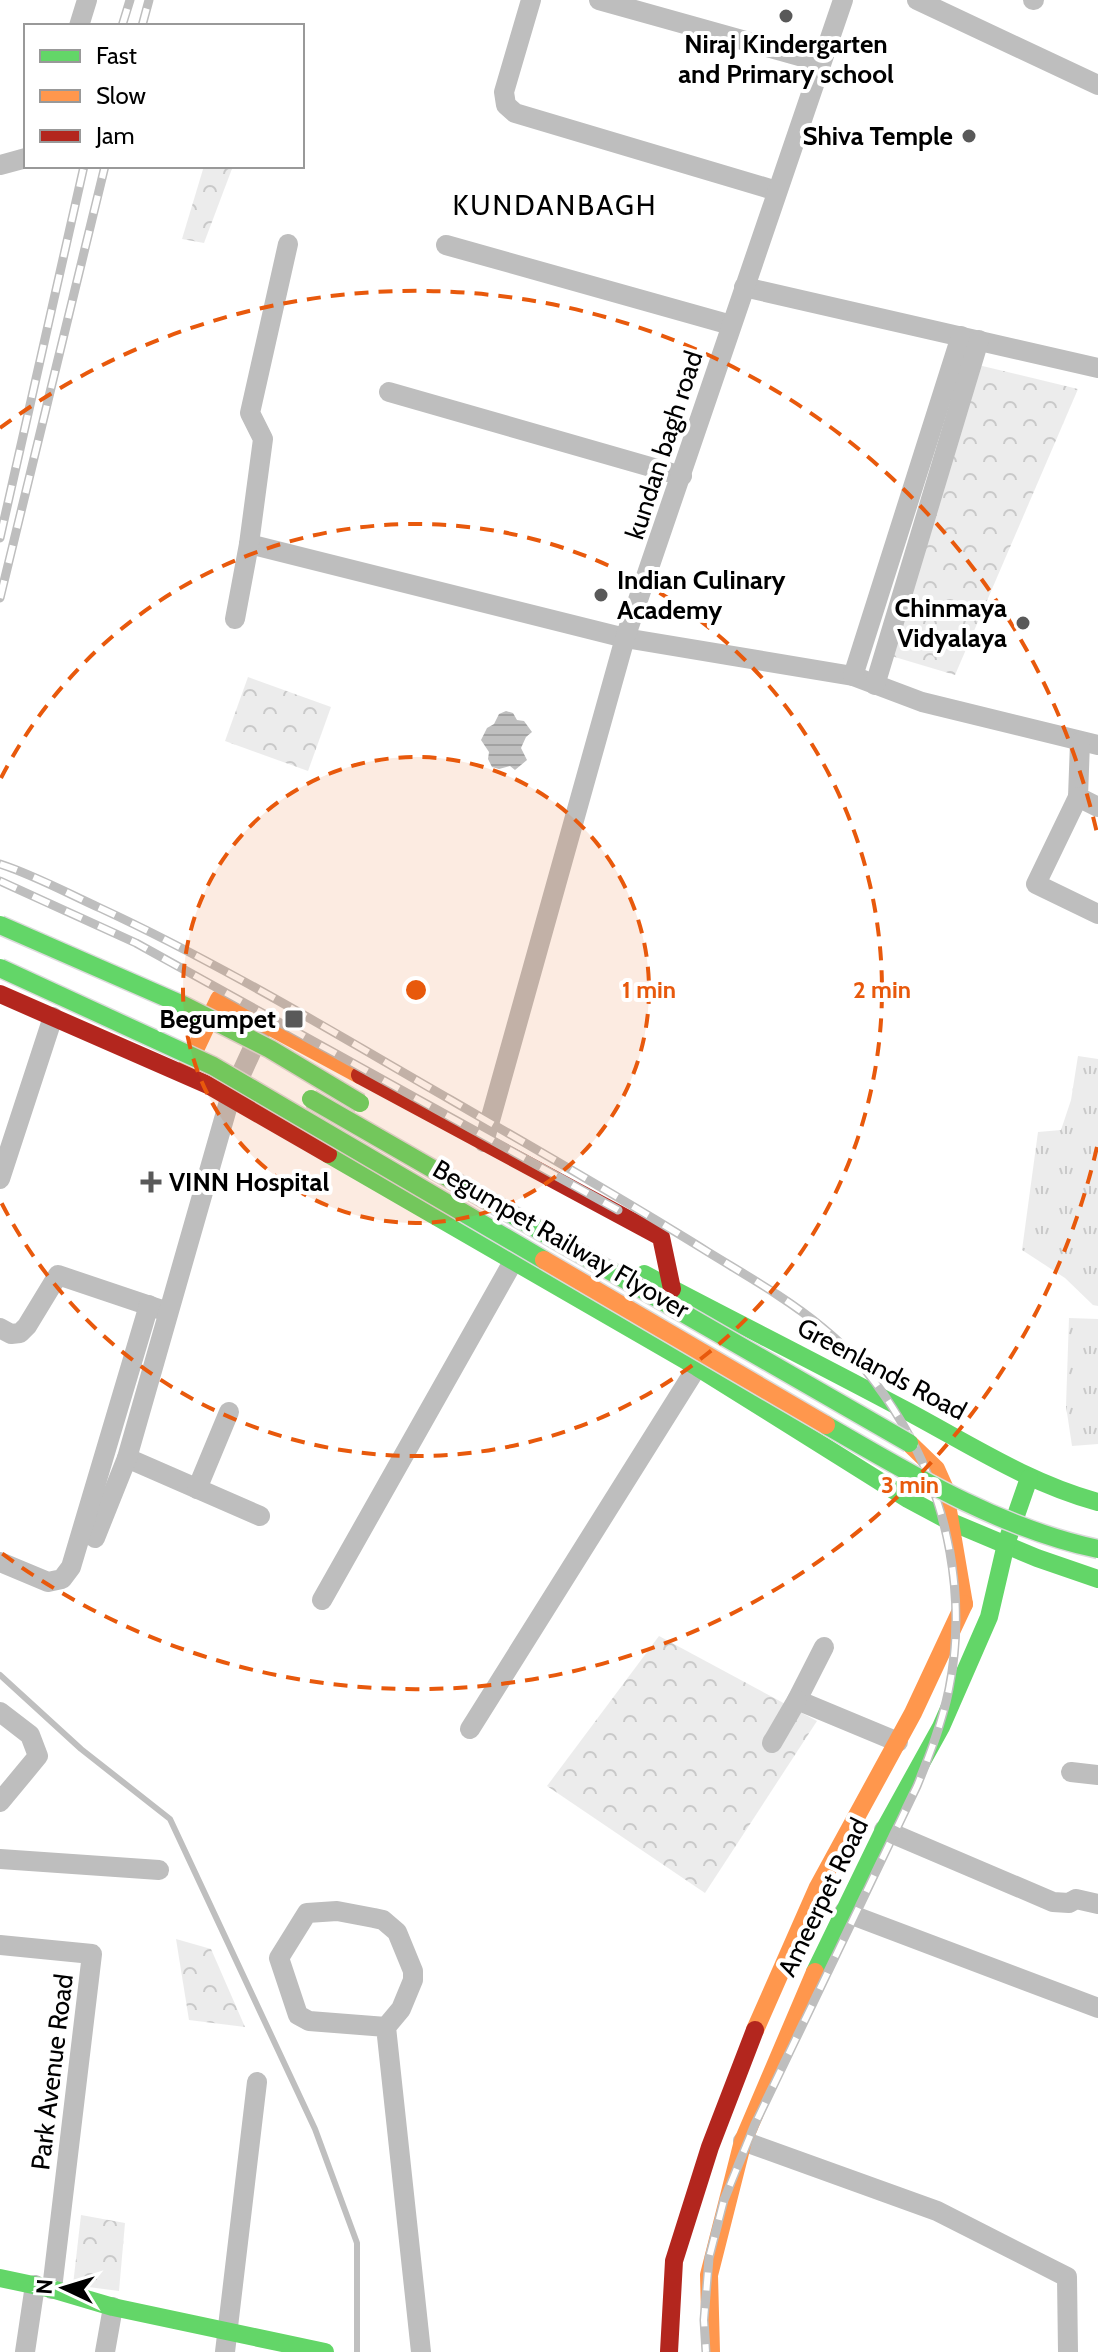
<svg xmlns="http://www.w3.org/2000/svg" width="1098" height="2352" font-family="Cabin,sans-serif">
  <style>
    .grass { fill: url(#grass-tufts) }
    .park { fill: url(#park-crowns) }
    .water { fill: url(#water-rules) }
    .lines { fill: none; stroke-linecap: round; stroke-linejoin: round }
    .stream { stroke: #bfbfbf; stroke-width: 6 }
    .street { stroke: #bebebe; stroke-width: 20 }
    .fast { stroke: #63d668; stroke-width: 18 }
    .slow { stroke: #ff974d; stroke-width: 18 }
    .jam { stroke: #b3261e; stroke-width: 18 }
    .rail-casing { stroke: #bebebe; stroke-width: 9 }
    .rail { stroke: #fff; stroke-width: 6; stroke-dasharray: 18; stroke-linecap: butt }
    .fast-bridge-casing { stroke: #dbdbdb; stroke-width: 21; stroke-linecap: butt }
    .slow-bridge-casing { stroke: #dbdbdb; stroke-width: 21; stroke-linecap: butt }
    .fast-bridge { stroke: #63d668; stroke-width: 18 }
    .slow-bridge { stroke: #ff974d; stroke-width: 18 }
    .ring { fill: none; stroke: #e8590c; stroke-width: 4; stroke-dasharray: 14 10 }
    .poi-dot { fill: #595959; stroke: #fff; stroke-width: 3 }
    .labels { text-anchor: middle; stroke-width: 8; stroke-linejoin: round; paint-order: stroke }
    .poi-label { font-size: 26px; font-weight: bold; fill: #000; stroke: #fff; text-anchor: end }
    .street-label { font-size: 26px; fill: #000; stroke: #fff }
    .neighbourhood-label { font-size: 28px; letter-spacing: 2px; fill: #000; stroke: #fff }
    .centre { fill: #e8590c; stroke: #fff; stroke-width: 4 }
    .ring-label { font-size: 24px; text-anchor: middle; font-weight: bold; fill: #e8590c; stroke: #fff; stroke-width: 8; stroke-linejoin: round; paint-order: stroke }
  </style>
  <defs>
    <pattern id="grass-tufts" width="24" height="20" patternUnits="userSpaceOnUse" patternTransform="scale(2)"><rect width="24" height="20" fill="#ececec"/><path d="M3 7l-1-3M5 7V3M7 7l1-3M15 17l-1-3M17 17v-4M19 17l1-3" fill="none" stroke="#c9c9c9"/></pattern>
    <pattern id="park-crowns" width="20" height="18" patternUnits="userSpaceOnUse" patternTransform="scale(2)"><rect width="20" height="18" fill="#ececec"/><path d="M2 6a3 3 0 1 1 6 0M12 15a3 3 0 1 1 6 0" fill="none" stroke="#c9c9c9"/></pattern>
    <pattern id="water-rules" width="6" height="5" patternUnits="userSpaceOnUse" patternTransform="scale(2)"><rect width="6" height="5" fill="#bfbfbf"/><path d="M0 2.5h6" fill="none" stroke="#a2a2a2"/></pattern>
  </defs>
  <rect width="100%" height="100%" fill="#fff"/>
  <g class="grass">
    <polygon points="1078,1056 1098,1059 1098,1306 1093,1305 1065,1278 1022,1250 1038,1132 1061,1130 1071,1100"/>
    <polygon points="1069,1318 1098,1319 1098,1444 1072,1446 1066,1406"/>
  </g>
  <g class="park">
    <polygon points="204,166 233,166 204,243 182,239"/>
    <polygon points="974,364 1078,389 955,675 888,655"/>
    <polygon points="248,677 331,707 308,771 225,741"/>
    <polygon points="659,1636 817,1721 705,1893 547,1786"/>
    <polygon points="176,1939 211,1949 245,2027 189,2020"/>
    <polygon points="81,2215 125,2223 119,2291 73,2285"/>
  </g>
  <polygon class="water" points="506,711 513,713 517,720 524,721 532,732 526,737 521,748 527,760 515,770 510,766 499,769 492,767 488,759 489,752 481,740 487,728 494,724 499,714"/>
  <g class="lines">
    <polyline class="stream" points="0,1675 81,1749 170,1819 315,2129 357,2243 357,2352"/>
    <g class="street">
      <polyline points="531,0 504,92 506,105 515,113 777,191"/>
      <polyline points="599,0 821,62"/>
      <polyline points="917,0 1098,85"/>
      <polyline points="1033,0 1034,0"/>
      <polyline points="79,26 87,0"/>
      <polyline points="0,165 26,158"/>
      <polyline points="446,245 731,325"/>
      <polyline points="744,287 1098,368"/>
      <polyline points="389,392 682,476"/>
      <polyline points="249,544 625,638 853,676 922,702 1098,745"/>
      <polyline points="235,619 249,544 263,439 250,413 288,244"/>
      <polyline points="853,676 961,336"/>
      <polyline points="875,685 979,340"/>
      <polyline points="1080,742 1078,797 1098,807"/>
      <polyline points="1078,797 1036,884 1098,914"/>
      <polyline points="484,1142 625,638 843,0"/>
      <polyline points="0,1179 53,1017"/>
      <polyline points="0,1328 11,1334 20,1333 27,1326 58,1275 159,1309"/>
      <polyline points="127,1458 260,1516"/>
      <polyline points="197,1489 229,1412"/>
      <polyline points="95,1538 127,1458 230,1098 260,1033"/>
      <polyline points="0,1562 48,1582 62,1579 71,1567 149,1305"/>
      <polyline points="322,1600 514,1260"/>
      <polyline points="824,1647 797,1700 898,1742"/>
      <polyline points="0,1712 30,1735 38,1756 0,1802"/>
      <polyline points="470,1729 697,1367"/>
      <polyline points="772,1743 797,1700"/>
      <polyline points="1071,1772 1098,1775"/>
      <polyline points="884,1830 1053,1902 1069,1903 1076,1899 1098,1904"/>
      <polyline points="0,1859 159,1870"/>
      <polyline points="844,1912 1098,2008"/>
      <polyline points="0,1945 92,1954 52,2289"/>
      <polyline points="386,2027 309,2021 298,2015 279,1958 307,1913 337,1911 374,1918 383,1920 397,1932 413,1971 413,1980 401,2009 386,2027 421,2352"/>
      <polyline points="743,2141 937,2211 1067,2277 1068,2352"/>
      <polyline points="25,2352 35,2285"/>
      <polyline points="105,2352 113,2307"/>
      <polyline points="225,2352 257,2082"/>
    </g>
    <g class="fast">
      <polyline points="328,1154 697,1367 908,1499 949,1521 1037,1558 1098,1579"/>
      <path d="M644,1274C731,1320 819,1364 905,1410C969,1444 1028,1483 1098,1502"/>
      <polyline points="815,1972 884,1830 941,1727 989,1617 1006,1544 1029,1478"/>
      <polyline points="0,2278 52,2289 113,2307 325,2352"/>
    </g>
    <g class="slow">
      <polyline points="184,1073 219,999 360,1075"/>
      <polyline points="909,1443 936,1469 944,1487 964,1604"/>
      <polyline points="755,2030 818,1887 913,1713 964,1604"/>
      <polyline points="711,2352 709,2275 743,2141 815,1972"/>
    </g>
    <g class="jam">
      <polyline points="0,994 208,1085 328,1154"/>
      <polyline points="360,1075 661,1237 672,1289"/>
      <polyline points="669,2352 674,2261 710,2147 755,2030"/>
    </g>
    <g class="rail-casing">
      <g id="rail">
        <polyline points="122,26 130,0"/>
        <polyline points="142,26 149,0"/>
        <polyline points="0,538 84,166"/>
        <polyline points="0,598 105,166"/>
        <path d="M0,864C34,875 67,893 100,908C221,964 336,1034 451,1100C537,1150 623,1199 708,1252C747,1276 788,1299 823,1328C855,1354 881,1387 902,1423C949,1502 967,1599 949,1689C942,1723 930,1754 917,1786L755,2124L724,2200L709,2258L704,2320L706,2352"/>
        <polyline points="0,881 136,943 618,1210"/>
      </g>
    </g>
    <use href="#rail" class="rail"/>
    <g class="fast-bridge-casing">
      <g id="fast-bridge">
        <polyline points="0,925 183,1005 270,1049 360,1103"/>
        <polyline points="0,968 213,1066 544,1260"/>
        <polyline points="311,1099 909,1443"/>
        <path d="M826,1425C912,1475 999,1528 1098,1549"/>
      </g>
    </g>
    <g class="slow-bridge-casing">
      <polyline id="slow-bridge" points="544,1260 826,1425"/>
    </g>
    <use href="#fast-bridge" class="fast-bridge"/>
    <use href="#slow-bridge" class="slow-bridge"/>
  </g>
  <circle cx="416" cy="990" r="233" fill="#e8590c" fill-opacity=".12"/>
  <g class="ring">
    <circle cx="416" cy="990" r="233"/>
    <path d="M1 778A466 466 0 1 1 1 1202"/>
    <path d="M1097 1147A699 699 0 0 1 0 1552M0 428A699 699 0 0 1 1097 833"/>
  </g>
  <g class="poi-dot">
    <circle cx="786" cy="16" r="8"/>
    <circle cx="969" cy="136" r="8"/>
    <circle cx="601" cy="595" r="8"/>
    <circle cx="1023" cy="623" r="8"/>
    <rect x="284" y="1009" width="20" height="20" rx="4"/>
    <path d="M147 1170h8v8h8v8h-8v8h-8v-8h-8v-8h8z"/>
  </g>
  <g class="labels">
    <g class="poi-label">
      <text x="786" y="53" text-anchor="middle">Niraj Kindergarten<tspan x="786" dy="30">and Primary school</tspan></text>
      <text x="953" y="145">Shiva Temple</text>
      <text x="617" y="589" text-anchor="start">Indian Culinary<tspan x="617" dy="30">Academy</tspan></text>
      <text x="1007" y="617">Chinmaya<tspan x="1007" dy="30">Vidyalaya</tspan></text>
      <text x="276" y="1028">Begumpet</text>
      <text x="169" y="1191" text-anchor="start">VINN Hospital</text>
    </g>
    <g class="street-label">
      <text transform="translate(664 445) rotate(-72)" y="9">kundan bagh road</text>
      <text transform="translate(561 1239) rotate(30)" y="9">Begumpet Railway Flyover</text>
      <text transform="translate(882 1369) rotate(28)" y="9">Greenlands Road</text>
      <text transform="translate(823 1897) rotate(-64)" y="9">Ameerpet Road</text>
      <text transform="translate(52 2072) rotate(-83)" y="9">Park Avenue Road</text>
    </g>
    <g class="neighbourhood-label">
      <text x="555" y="215">KUNDANBAGH</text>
    </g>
  </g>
  <circle cx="416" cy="990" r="12" class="centre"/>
  <g class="ring-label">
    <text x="649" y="998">1 min</text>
    <text x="882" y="998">2 min</text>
    <text x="910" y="1493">3 min</text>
  </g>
  <rect x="24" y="24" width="280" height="144" fill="#ffffff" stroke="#999999" stroke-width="2"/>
  <rect x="40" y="50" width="40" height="12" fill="#63d668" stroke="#999999" stroke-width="2"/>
  <text x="96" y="64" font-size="24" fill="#000000">Fast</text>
  <rect x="40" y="90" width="40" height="12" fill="#ff974d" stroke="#999999" stroke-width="2"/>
  <text x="96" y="104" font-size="24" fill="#000000">Slow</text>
  <rect x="40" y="130" width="40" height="12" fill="#b3261e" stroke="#999999" stroke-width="2"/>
  <text x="96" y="144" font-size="24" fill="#000000">Jam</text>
  <g transform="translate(64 2288) rotate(274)" stroke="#ffffff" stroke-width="6" paint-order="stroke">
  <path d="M0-6L14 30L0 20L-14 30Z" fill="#000000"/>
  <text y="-12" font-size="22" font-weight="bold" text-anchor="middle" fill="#000000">N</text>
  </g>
</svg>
